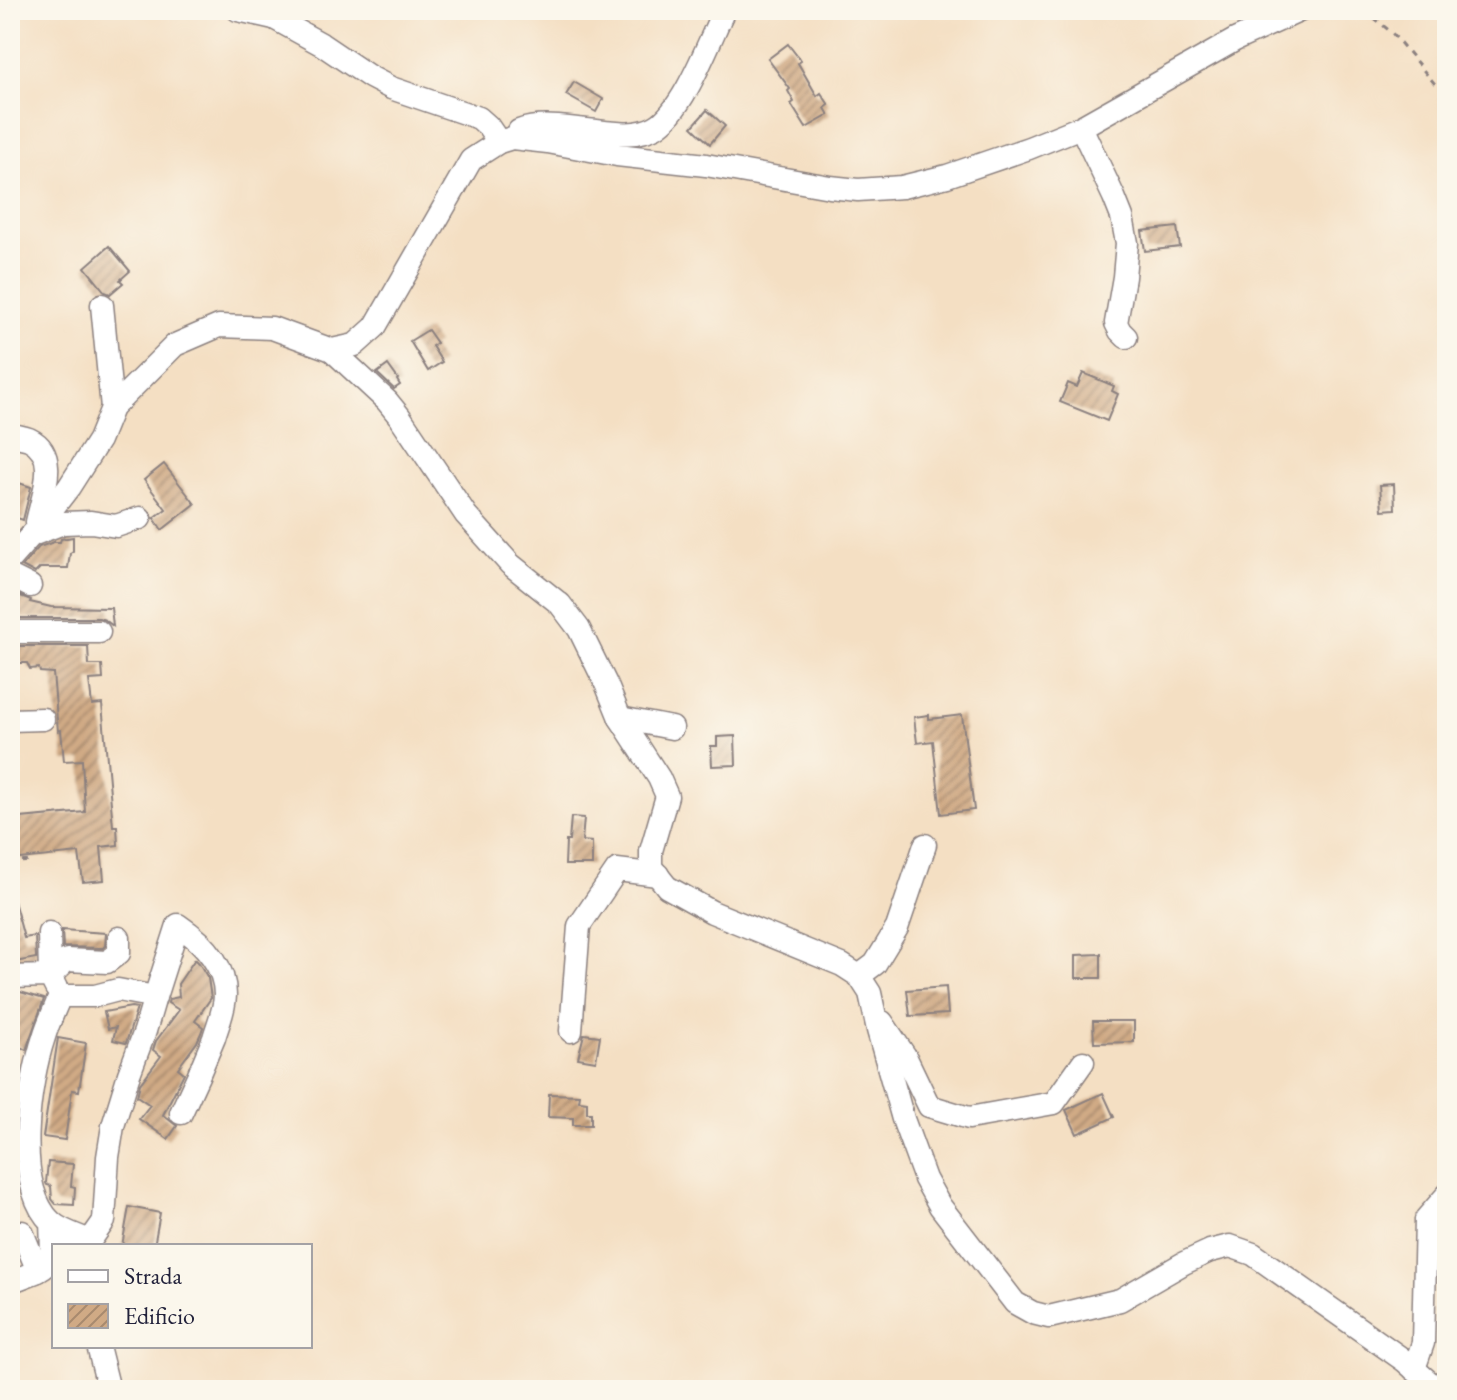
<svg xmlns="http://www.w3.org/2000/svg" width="1457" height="1400" font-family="'EB Garamond',serif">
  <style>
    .building { fill: url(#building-hatch) }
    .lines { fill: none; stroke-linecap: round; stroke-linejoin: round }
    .minor-casing { stroke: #8b807f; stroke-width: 25 }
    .path { stroke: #8b807f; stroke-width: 3; stroke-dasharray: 6 6; stroke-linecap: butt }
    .minor { stroke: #fff; stroke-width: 22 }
  </style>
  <defs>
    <pattern id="building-hatch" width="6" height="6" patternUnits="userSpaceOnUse" patternTransform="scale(2)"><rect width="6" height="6" fill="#d0aa85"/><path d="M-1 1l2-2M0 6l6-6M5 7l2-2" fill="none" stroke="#a88a6e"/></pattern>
  </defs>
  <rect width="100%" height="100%" fill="#fbf7ec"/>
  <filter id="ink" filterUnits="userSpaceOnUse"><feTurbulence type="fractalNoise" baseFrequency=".0125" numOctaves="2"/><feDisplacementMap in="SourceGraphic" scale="16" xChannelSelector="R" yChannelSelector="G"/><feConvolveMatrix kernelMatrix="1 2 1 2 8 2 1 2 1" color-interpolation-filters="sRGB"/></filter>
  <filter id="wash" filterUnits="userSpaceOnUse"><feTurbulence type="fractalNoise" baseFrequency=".006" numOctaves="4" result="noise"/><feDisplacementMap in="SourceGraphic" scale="32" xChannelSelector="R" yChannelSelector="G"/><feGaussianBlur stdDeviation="1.8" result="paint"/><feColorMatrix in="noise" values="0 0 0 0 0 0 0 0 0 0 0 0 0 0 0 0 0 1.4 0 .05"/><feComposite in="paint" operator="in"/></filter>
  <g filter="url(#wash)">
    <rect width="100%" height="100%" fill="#f4dfc3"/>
    <g id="blocks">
      <g class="building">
        <polygon points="788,44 801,61 798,63 817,96 821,93 829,105 825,108 829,115 806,128 791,104 794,102 788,91 790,89 768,59"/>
        <polygon points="574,82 603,99 596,112 566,95"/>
        <polygon points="707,110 725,126 710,144 692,127"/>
        <polygon points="1177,227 1180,247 1145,251 1142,231"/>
        <polygon points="109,246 130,271 120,280 123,283 110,294 105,292 85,267"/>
        <polygon points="428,330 437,343 432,346 442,362 428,371 410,341"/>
        <polygon points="388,365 398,379 397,380 400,385 394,389 377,373"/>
        <polygon points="1083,373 1114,386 1112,391 1118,394 1107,421 1060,402 1068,383 1077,387"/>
        <polygon points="164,464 195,504 162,530 154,518 166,509 144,480"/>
        <polygon points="13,481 31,487 23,520 14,517 16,512 10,510 10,490"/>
        <polygon points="1394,484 1395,509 1382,510 1380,485"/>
        <polygon points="73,537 73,551 70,553 68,568 40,568 35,573 22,566 39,547 54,542 60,542 61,539"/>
        <polygon points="10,592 31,600 30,602 51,607 111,608 113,626 105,620 99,618 10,618"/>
        <polygon points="10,646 88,646 89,665 102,665 103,679 89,680 92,705 102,704 113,826 117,826 118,845 101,847 104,880 83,882 79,853 10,860 10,819 85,812 82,760 64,761 61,730 58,731 53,673 40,672 39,668 30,669 27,663 10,663"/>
        <polygon points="929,715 929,719 962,715 974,810 941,814 933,741 917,743 914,717"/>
        <polygon points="735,736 736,765 712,766 711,746 717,746 717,737"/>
        <polygon points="571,817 584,818 582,841 592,842 592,865 565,865 566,841 569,841"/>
        <polygon points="14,901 24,938 35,936 36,958 10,963 10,902"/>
        <polygon points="62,930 106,933 105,946 103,948 63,947"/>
        <polygon points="1101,954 1101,978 1076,978 1076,955"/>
        <polygon points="195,959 199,963 208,978 211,998 195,1021 203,1027 201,1033 197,1042 178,1068 184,1073 163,1115 177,1126 168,1139 139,1119 150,1105 137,1096 140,1084 161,1056 153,1050 156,1041 179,1010 168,1003 169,999 179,997 178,984"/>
        <polygon points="946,987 948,1014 910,1016 907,990"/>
        <polygon points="10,991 17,991 44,999 26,1050 10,1041"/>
        <polygon points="131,1007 137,1008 126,1043 113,1040 116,1027 108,1029 104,1012"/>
        <polygon points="1093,1021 1134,1021 1134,1042 1094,1043"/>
        <polygon points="584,1034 600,1036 596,1061 578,1058"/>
        <polygon points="58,1038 86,1043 79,1091 72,1090 65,1140 43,1137"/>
        <polygon points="1103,1093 1114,1117 1077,1134 1066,1110"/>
        <polygon points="549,1094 580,1095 579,1101 587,1102 587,1113 591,1113 591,1125 573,1125 573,1118 548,1117"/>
        <polygon points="48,1162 73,1164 71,1186 75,1187 74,1205 56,1204 52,1199 51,1186 47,1185 46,1183"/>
        <polygon points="129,1207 160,1213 154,1246 122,1246"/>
      </g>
    </g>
  </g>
  <g filter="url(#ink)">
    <use href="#blocks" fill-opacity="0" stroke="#8b807f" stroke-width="2"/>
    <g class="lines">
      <g class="minor-casing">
        <g id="minor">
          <polyline points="238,10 274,18 321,44 370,77 391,88 479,118 488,126 499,142"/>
          <polyline points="1081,127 1114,197 1122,217 1127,243 1124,277 1116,323 1120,331 1126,337"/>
          <path d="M519,131C540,123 565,128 587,130C608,132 635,138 655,127C684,111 709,41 724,10"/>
          <polyline points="102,305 112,408"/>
          <polyline points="332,350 387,401 400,417 466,515 510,564 560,604 579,629 607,686 620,718 659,778 667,796 651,851 651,867 667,887 712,912 842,965 859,976 870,993 878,1030 903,1119 925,1179 940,1206 1015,1303 1033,1313 1049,1317 1120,1300 1184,1263 1210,1251 1230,1246 1253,1254 1405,1361 1438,1390"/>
          <path d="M10,434C16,436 23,437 29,439C61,454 42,497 37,522"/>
          <polyline points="32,535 63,523 91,522 116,526 140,518"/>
          <polyline points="10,559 35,531 69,487 99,440 112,408 175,345 219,326 272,328 332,350 355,345 375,327 471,160 499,142 512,138 548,142 617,155 706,165 830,187 858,190 902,187 947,176 1029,148 1081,127 1235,40 1301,10"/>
          <polyline points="10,576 30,586"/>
          <polyline points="10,632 99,632"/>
          <polyline points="620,718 672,728"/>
          <polyline points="10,720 43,719"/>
          <polyline points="49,933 50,976 67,960 107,962 119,953 119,938"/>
          <polyline points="859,976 875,964 897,928 925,845"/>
          <polyline points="10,977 50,976 56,988"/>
          <path d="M118,990L155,997L145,1031L129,1074L113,1126L108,1157L104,1221L90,1241C78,1236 61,1231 51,1222C13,1185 29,1082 44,1037C48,1023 55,1009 60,996H95Z"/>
          <path d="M155,997L178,925C202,941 225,963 225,995C225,1009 218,1024 214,1038C204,1063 193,1088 181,1113"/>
          <polyline points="882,1022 905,1056 929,1106 969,1118 1054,1103 1083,1062"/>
          <polyline points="571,1031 579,926 617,870 658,875"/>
          <polyline points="10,1237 22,1232 38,1271"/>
          <path d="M10,1282C55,1264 53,1271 51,1222L61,1246"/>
          <polyline points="98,1346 109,1390"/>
          <polyline points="1414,1369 1423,1343 1426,1219 1447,1195"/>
        </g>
      </g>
      <g class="path">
        <polyline points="1365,10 1392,33 1435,84 1447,90"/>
        <polyline points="10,863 30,861"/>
      </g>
      <use href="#minor" class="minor"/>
    </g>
  </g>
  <rect width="1457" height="1400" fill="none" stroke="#fbf7ec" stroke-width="40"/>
  <rect x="52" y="1244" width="260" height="104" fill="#fbf7ec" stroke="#a4a2a5" stroke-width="2"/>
  <rect x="68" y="1270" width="40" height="12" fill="#ffffff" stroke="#a4a2a5" stroke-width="2"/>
  <text x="124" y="1284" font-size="24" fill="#22223b">Strada</text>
  <rect x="68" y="1304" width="40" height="24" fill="url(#building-hatch)" stroke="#a4a2a5" stroke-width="2"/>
  <text x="124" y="1324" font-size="24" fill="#22223b">Edificio</text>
</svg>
